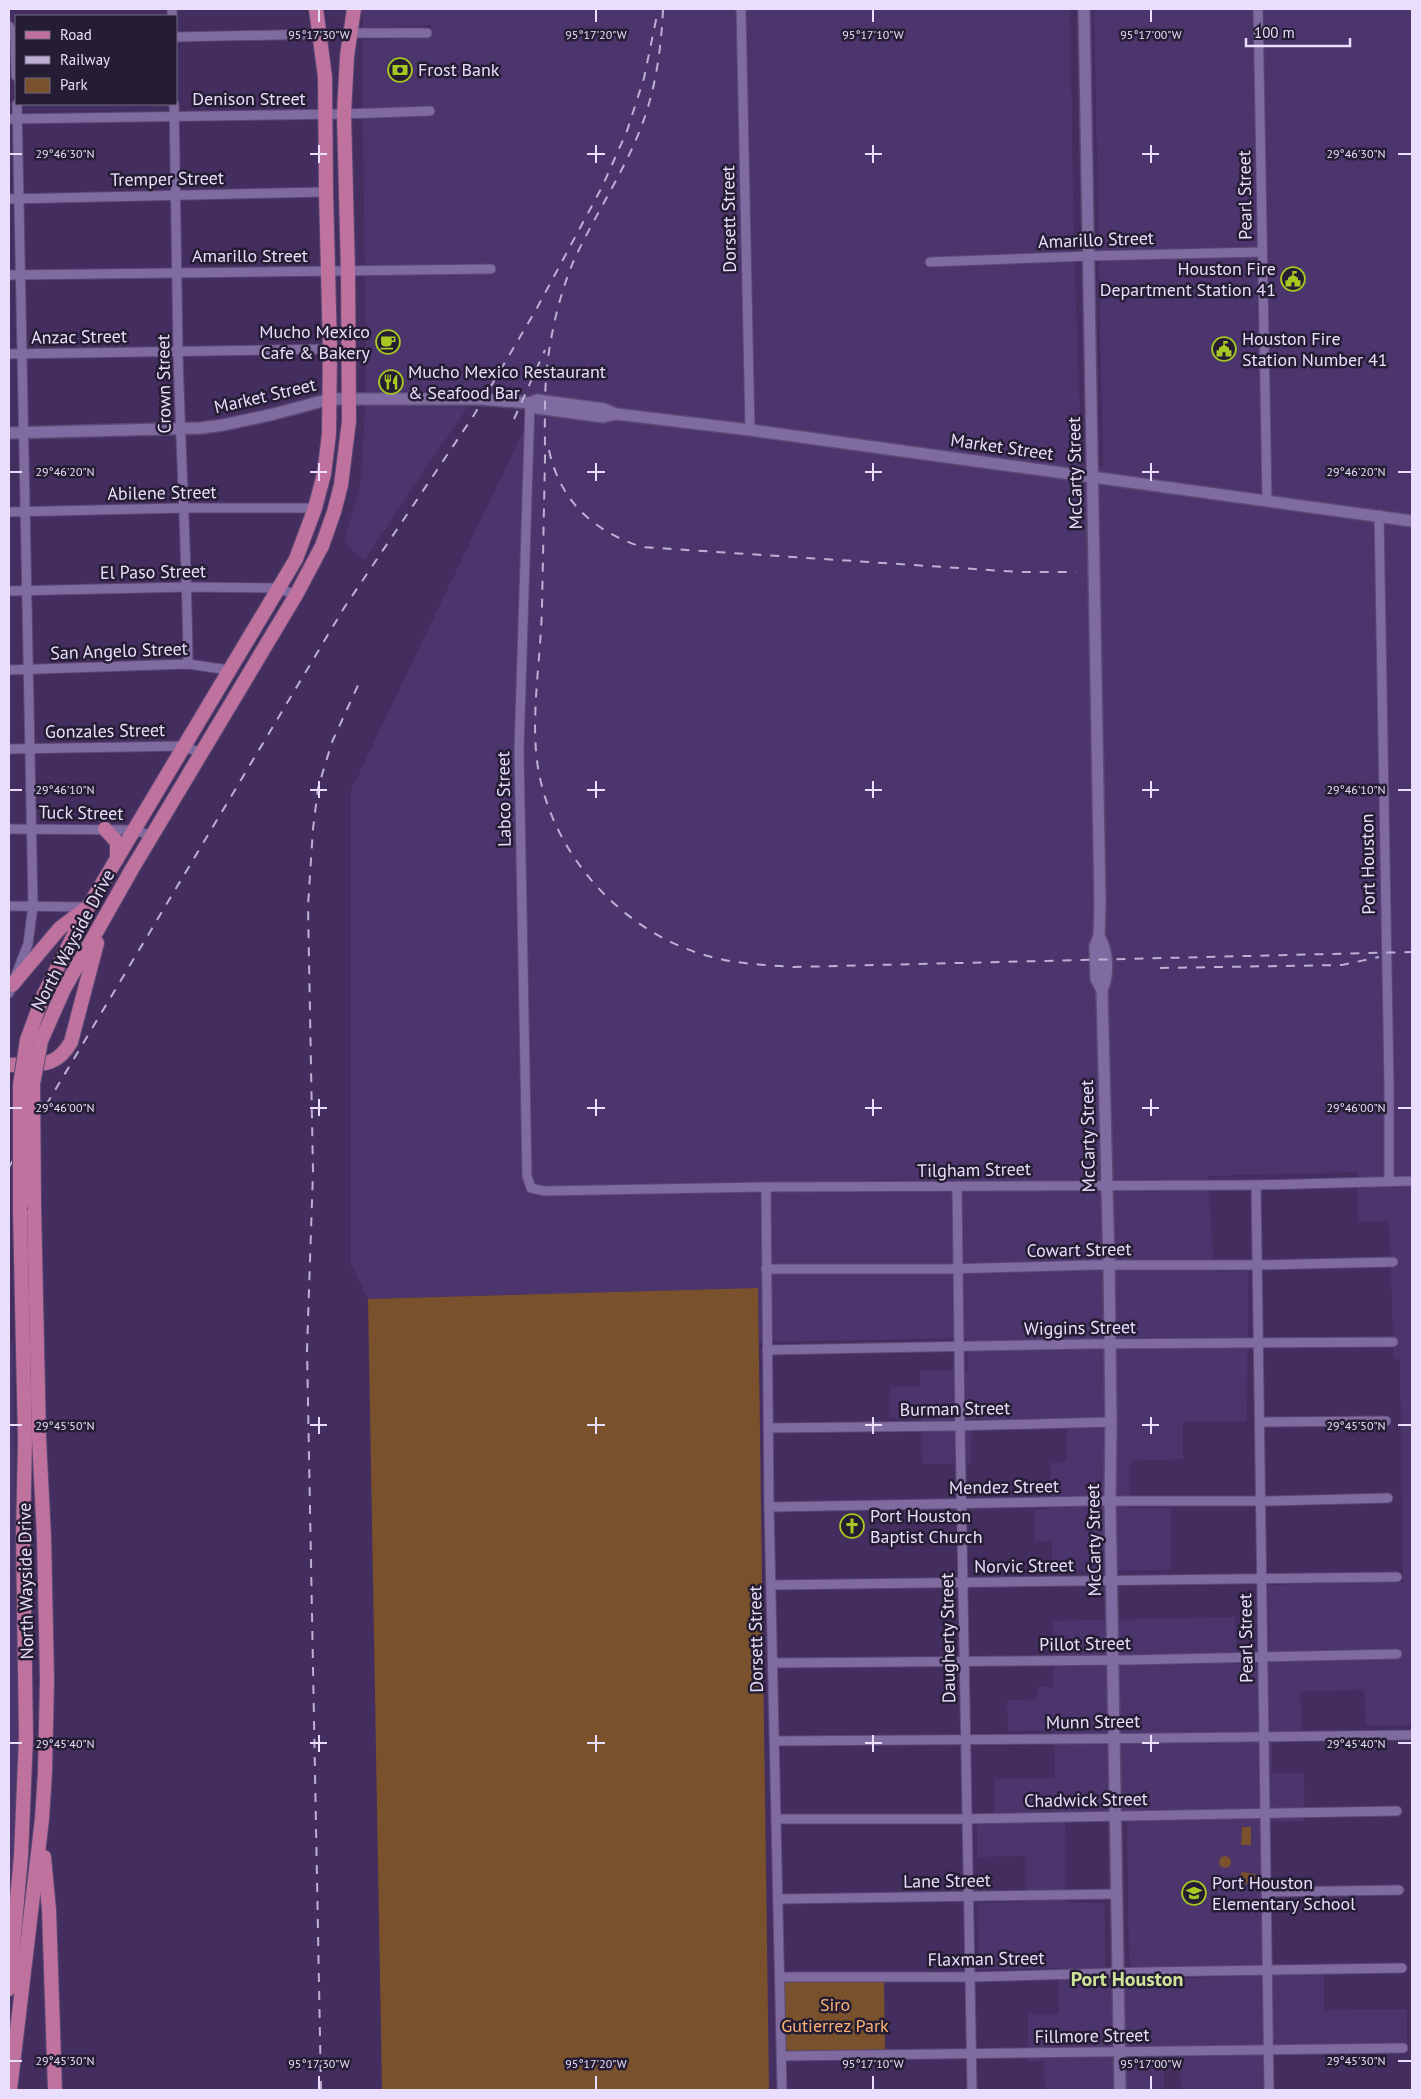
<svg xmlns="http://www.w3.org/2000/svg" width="1421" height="2099" font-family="'PT Sans',sans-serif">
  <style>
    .built { fill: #4c356d }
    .green { fill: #79512d }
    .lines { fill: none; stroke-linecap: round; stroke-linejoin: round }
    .street-casing { stroke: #5b4973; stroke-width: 11 }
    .secondary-casing { stroke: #5b4973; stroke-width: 14 }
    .primary-casing { stroke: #5b4973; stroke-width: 16 }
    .street { stroke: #806ba1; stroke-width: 9 }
    .secondary { stroke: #806ba1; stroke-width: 11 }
    .primary { stroke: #bf729d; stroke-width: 14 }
    .rail { stroke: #bdb0d3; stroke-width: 2; stroke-dasharray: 9 9; stroke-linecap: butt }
    .primary-bridge-casing { stroke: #5b4973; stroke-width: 16; stroke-linecap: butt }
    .primary-bridge { stroke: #bf729d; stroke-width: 14 }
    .ticks { fill: none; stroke: #e9defc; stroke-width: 2 }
    .labels { text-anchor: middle; stroke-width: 5; stroke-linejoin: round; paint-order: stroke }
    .poi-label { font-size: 18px; fill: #e9defc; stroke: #251d33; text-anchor: start }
    .street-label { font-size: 18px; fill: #e9defc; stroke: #251d33 }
    .park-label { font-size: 18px; fill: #fcb373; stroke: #251d33 }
    .quarter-label { font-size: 20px; font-weight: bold; fill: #cee499; stroke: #251d33 }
    .ticks-label { font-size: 12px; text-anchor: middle; fill: #e9defc; stroke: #251d33; stroke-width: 5; stroke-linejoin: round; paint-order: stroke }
  </style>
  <rect width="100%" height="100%" fill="#432e5f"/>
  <g class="built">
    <polygon points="363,9 1070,9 1074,251 1082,465 1103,466 1094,9 1412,9 1412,1725 1366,1725 1364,1690 1300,1691 1303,1742 1272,1743 1272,1773 1304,1773 1305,1821 1260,1822 1262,1963 1260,1965 1133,1968 1129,1962 1127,1823 1130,1820 1065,1823 1066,1902 1103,1903 1105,1906 1105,1982 1324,1972 1324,2010 1407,2009 1407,2051 1266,2052 1267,2090 1181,2090 1179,2055 1164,2056 1164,2090 1045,2090 1044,2061 1028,2061 1028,2014 1059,2014 1058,1968 979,1969 977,1903 1026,1902 1025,1856 977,1857 977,1824 994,1823 994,1779 1055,1778 1055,1731 1008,1731 1007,1700 1038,1699 1038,1687 1053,1687 1053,1621 1235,1617 1237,1664 1269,1665 1268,1585 1403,1582 1400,1359 1394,1359 1389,1221 1358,1222 1358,1172 1208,1176 1214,1272 1248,1271 1247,1421 1183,1421 1183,1459 1130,1461 1129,1508 1171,1508 1171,1570 1052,1570 1052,1541 1035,1541 1035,1510 1051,1509 1051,1463 1067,1461 1067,1418 972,1419 971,1463 922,1464 921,1418 889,1418 890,1387 920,1387 920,1371 968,1370 967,1338 759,1342 758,1288 368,1299 351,1264 351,790 534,409 468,406 365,560 344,543 361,481 366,386 362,40 430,38 431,25 362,28"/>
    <polygon points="9,1343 13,1343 20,1762 13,1871 9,1892"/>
  </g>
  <g class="green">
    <polygon points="758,1288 769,2090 382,2090 368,1299"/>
    <polygon points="1242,1827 1251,1827 1251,1845 1241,1845"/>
    <circle cx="1225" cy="1862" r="6"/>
    <polygon points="1243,1872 1255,1874 1256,1883 1240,1884 1241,1873"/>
    <polygon points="884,1978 885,2052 790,2052 785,2048 784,1979"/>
  </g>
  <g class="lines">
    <g class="street-casing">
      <g id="street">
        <polyline points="172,9 172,16"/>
        <polyline points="741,9 750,430"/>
        <polyline points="1258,9 1267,500"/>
        <polyline points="9,26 15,40 16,76"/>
        <polyline points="351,33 427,33"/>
        <polyline points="176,37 321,34"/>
        <path d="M174,104C176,187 176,270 178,354C181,457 187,560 188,664"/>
        <polyline points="9,119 344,114 430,111"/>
        <polyline points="9,199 326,192"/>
        <polyline points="930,262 1089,256 1262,252"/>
        <polyline points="9,275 491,269"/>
        <polyline points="9,354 330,349"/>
        <polyline points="530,403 519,750 527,1176 531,1188 544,1191 766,1187 1256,1185 1412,1181"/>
        <polyline points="9,512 183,508 315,508"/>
        <polyline points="1379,515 1389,1084 1389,1181"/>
        <polyline points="9,591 188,587 278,588 296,595"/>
        <polyline points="9,670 188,664 229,670"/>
        <polyline points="9,749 183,746 201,753"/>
        <polyline points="9,829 134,830 152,836"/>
        <polyline points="9,906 88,907"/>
        <polyline points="9,993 28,944 33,906 17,104"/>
        <polyline points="1256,1185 1269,2090"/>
        <polyline points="957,1186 960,1426 972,2090"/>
        <polyline points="766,1187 769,1507 782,2090"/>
        <polyline points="766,1269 950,1269 1091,1265 1256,1265 1393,1262"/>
        <polyline points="767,1350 1089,1344 1393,1342"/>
        <polyline points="1260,1422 1386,1421"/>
        <polyline points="768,1428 952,1426 1111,1422"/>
        <polyline points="769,1507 1093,1501 1269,1501 1388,1498"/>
        <polyline points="771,1585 1397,1577"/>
        <polyline points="773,1663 1128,1660 1397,1654"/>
        <path d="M775,1741C987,1741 1200,1737 1412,1735"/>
        <polyline points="776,1819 959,1819 1397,1811"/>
        <polyline points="1267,1892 1399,1890"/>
        <polyline points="778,1899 1117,1894"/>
        <polyline points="780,1977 971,1977 1147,1972 1402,1968"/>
        <polyline points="782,2056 1403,2048"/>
      </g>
    </g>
    <g class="secondary-casing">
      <g id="secondary">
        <polyline points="1084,9 1100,903 1099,936 1095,946 1096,979 1102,990"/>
        <polyline points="530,403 537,408 603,417 616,414"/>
        <polyline points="9,433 201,428 223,425 274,414 330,399 479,399 530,403 537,400 604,409 616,414 750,430 1412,521"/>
        <path d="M1099,936C1108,952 1109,974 1102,990L1109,1265L1111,1422L1110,1501L1120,2090"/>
      </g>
    </g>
    <g class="primary-casing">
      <g id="primary">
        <polyline points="105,829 117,842 117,859"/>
        <polyline points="12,985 60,928 85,909"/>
        <polyline points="27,1040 44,994 88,907 296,559 315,508 324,474 329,434 330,349 326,192 325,77 316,9"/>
        <polyline points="41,1041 64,989 132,869 296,595 322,546 334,512 341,485 349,421 348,272 344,114 347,56 354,9"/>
        <path d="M9,1065C37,1063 55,1070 71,1042L97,943"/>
        <polyline points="44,1857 49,1910 55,2090"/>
        <polyline points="9,1989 21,1856 26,1737 23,1537 25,1440 20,1210"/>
        <polyline points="10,2090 42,1819 45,1772 47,1679 44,1537 39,1438 34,1205"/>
      </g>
    </g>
    <use href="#street" class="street"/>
    <use href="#secondary" class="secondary"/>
    <use href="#primary" class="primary"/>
    <g class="rail">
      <path d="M663,9C661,53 655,94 638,135C620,178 594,217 574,260C560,293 551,331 547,367C544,397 545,427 545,458C544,507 543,557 542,606C541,658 531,710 537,761C549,852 621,932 708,956C736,964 765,965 794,967L1412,952"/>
      <polyline points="514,419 545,350"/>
      <path d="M549,450C560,501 593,531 642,547L1019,572H1076"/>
      <polyline points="1160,968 1342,965 1379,957"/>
      <polyline points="9,1167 344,608 474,415 537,308 602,187 627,131 644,78 657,15"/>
      <polyline points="321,2090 307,1350 313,1172 308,906 313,829 318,788 332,742 360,681"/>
    </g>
    <g class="primary-bridge-casing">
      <g id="primary-bridge">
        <polyline points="34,1205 33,1084 41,1041"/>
        <polyline points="20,1210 20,1085 27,1040"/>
      </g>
    </g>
    <use href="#primary-bridge" class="primary-bridge"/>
  </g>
  <path class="ticks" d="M319,10V22M596,10V22M873,10V22M1151,10V22M319,145V163M596,145V163M873,145V163M1151,145V163M10,154H22M310,154H327M587,154H605M865,154H882M1142,154H1159M1398,154H1411M319,463V481M596,463V481M873,463V481M1151,463V481M10,472H22M310,472H327M587,472H605M865,472H882M1142,472H1159M1398,472H1411M319,781V798M596,781V798M873,781V798M1151,781V798M10,790H22M310,790H327M587,790H605M865,790H882M1142,790H1159M1398,790H1411M319,1099V1116M596,1099V1116M873,1099V1116M1151,1099V1116M10,1108H22M310,1108H327M587,1108H605M865,1108H882M1142,1108H1159M1398,1108H1411M319,1417V1434M596,1417V1434M873,1417V1434M1151,1417V1434M10,1425H22M310,1425H327M587,1425H605M865,1425H882M1142,1425H1159M1398,1425H1411M319,1735V1752M596,1735V1752M873,1735V1752M1151,1735V1752M10,1743H22M310,1743H327M587,1743H605M865,1743H882M1142,1743H1159M1398,1743H1411M10,2061H22M1398,2061H1411M319,2076V2089M596,2076V2089M873,2076V2089M1151,2076V2089"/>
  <defs>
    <g id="bank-ring" transform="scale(1.25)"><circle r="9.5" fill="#251d33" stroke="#a6c820" stroke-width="1.5"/><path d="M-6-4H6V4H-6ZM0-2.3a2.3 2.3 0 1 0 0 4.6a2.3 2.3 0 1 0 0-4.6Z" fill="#a6c820"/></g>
    <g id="civic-ring" transform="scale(1.25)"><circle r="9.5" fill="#251d33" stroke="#a6c820" stroke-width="1.5"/><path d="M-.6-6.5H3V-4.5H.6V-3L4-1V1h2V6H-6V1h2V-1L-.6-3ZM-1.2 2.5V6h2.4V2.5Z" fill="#a6c820"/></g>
    <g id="cafe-ring" transform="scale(1.25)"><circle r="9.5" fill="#251d33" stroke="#a6c820" stroke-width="1.5"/><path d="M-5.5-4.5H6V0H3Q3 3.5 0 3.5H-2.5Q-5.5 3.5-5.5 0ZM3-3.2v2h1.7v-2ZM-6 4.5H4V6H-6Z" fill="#a6c820"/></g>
    <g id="restaurant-ring" transform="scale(1.25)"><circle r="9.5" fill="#251d33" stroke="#a6c820" stroke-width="1.5"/><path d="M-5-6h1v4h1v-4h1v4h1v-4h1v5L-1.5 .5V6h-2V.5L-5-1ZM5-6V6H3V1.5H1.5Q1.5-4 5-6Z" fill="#a6c820"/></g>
    <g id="church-ring" transform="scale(1.25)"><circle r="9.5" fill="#251d33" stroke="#a6c820" stroke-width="1.5"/><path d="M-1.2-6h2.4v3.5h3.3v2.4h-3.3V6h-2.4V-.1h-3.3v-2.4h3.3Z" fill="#a6c820"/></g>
    <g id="school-ring" transform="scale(1.25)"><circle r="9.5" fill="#251d33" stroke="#a6c820" stroke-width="1.5"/><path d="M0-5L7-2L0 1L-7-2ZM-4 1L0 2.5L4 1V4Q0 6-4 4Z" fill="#a6c820"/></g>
  </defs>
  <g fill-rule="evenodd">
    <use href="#bank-ring" x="400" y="70"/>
    <use href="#civic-ring" x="1293" y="279"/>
    <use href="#cafe-ring" x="388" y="342"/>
    <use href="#civic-ring" x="1224" y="349"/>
    <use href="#restaurant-ring" x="391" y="382"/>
    <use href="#church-ring" x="852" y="1526"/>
    <use href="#school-ring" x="1194" y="1893"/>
  </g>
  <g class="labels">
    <g class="poi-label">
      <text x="418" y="76">Frost Bank</text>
      <text x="1276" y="275" text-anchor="end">Houston Fire<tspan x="1276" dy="21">Department Station 41</tspan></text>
      <text x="370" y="338" text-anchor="end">Mucho Mexico<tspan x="370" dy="21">Cafe &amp; Bakery</tspan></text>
      <text x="1242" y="345">Houston Fire<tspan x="1242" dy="21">Station Number 41</tspan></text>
      <text x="408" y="378">Mucho Mexico Restaurant<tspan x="408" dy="21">&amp; Seafood Bar</tspan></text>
      <text x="870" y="1522">Port Houston<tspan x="870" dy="21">Baptist Church</tspan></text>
      <text x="1212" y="1889">Port Houston<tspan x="1212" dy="21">Elementary School</tspan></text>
    </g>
    <g class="street-label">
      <text x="249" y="105">Denison Street</text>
      <text transform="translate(167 179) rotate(-1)" y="6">Tremper Street</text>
      <text transform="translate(1245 195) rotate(-91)" y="6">Pearl Street</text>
      <text transform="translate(729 219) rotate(-91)" y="6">Dorsett Street</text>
      <text transform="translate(1096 240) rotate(-2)" y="6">Amarillo Street</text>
      <text x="250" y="262">Amarillo Street</text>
      <text transform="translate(79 337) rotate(-1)" y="6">Anzac Street</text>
      <text transform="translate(164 384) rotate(-91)" y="6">Crown Street</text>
      <text transform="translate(265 396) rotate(-13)" y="6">Market Street</text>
      <text transform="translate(1002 447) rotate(8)" y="6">Market Street</text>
      <text transform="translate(1075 473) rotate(-91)" y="6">McCarty Street</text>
      <text transform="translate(162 493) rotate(-1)" y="6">Abilene Street</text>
      <text transform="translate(153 572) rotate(-1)" y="6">El Paso Street</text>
      <text transform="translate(119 651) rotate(-2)" y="6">San Angelo Street</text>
      <text transform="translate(105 731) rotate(-1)" y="6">Gonzales Street</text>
      <text transform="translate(504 799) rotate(-91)" y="6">Labco Street</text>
      <text transform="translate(81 813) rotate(1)" y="6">Tuck Street</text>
      <text transform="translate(1368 864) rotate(-91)" y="6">Port Houston</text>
      <text transform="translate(73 940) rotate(-62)" y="6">North Wayside Drive</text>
      <text transform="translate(1088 1136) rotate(-91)" y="6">McCarty Street</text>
      <text transform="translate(974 1170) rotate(-1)" y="6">Tilgham Street</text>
      <text transform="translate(1079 1250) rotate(-1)" y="6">Cowart Street</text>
      <text transform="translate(1080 1328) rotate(-1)" y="6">Wiggins Street</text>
      <text transform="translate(955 1409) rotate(-1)" y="6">Burman Street</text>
      <text transform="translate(1004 1487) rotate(-1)" y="6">Mendez Street</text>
      <text transform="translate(1094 1540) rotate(-91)" y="6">McCarty Street</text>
      <text transform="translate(1024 1566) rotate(-1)" y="6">Norvic Street</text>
      <text transform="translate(26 1581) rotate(-91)" y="6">North Wayside Drive</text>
      <text transform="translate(948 1638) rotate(-91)" y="6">Daugherty Street</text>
      <text transform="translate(1246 1638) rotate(-91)" y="6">Pearl Street</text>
      <text transform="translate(756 1639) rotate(-91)" y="6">Dorsett Street</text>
      <text transform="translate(1085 1644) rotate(-1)" y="6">Pillot Street</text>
      <text transform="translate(1093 1722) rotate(-1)" y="6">Munn Street</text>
      <text transform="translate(1086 1800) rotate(-1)" y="6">Chadwick Street</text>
      <text transform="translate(947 1881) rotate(-1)" y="6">Lane Street</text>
      <text transform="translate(986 1959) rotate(-1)" y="6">Flaxman Street</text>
      <text transform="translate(1092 2036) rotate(-1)" y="6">Fillmore Street</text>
    </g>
    <g class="park-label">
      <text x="835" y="2011">Siro<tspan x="835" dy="21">Gutierrez Park</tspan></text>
    </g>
    <g class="quarter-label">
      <text x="1127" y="1986">Port Houston</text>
    </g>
  </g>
  <g class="ticks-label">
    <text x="319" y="39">95°17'30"W</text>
    <text x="596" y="39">95°17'20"W</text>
    <text x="873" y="39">95°17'10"W</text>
    <text x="1151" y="39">95°17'00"W</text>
    <text x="65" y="158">29°46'30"N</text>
    <text x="1356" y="158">29°46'30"N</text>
    <text x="65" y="476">29°46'20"N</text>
    <text x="1356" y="476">29°46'20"N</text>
    <text x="65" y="794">29°46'10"N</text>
    <text x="1356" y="794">29°46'10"N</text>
    <text x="65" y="1112">29°46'00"N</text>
    <text x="1356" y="1112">29°46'00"N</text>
    <text x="65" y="1430">29°45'50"N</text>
    <text x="1356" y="1430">29°45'50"N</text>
    <text x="65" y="1748">29°45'40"N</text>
    <text x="1356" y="1748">29°45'40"N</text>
    <text x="65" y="2065">29°45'30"N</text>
    <text x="1356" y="2065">29°45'30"N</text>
    <text x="319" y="2068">95°17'30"W</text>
    <text x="596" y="2068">95°17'20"W</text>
    <text x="873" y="2068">95°17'10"W</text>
    <text x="1151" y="2068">95°17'00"W</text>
  </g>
  <rect width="1421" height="2099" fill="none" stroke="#e9defc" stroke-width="20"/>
  <rect x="15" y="15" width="162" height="90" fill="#251d33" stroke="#736a83"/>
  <rect x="25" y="31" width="25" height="8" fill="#bf729d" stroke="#736a83"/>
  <text x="60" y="40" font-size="15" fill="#e9defc">Road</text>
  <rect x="25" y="56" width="25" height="8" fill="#bdb0d3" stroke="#736a83"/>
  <text x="60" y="65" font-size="15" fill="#e9defc">Railway</text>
  <rect x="25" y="78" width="25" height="15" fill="#79512d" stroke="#736a83"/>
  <text x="60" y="90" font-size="15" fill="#e9defc">Park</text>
  <path d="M1246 38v8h104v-8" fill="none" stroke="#e9defc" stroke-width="2.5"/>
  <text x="1254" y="38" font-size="15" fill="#e9defc" stroke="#251d33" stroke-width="4" paint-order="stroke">100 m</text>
</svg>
